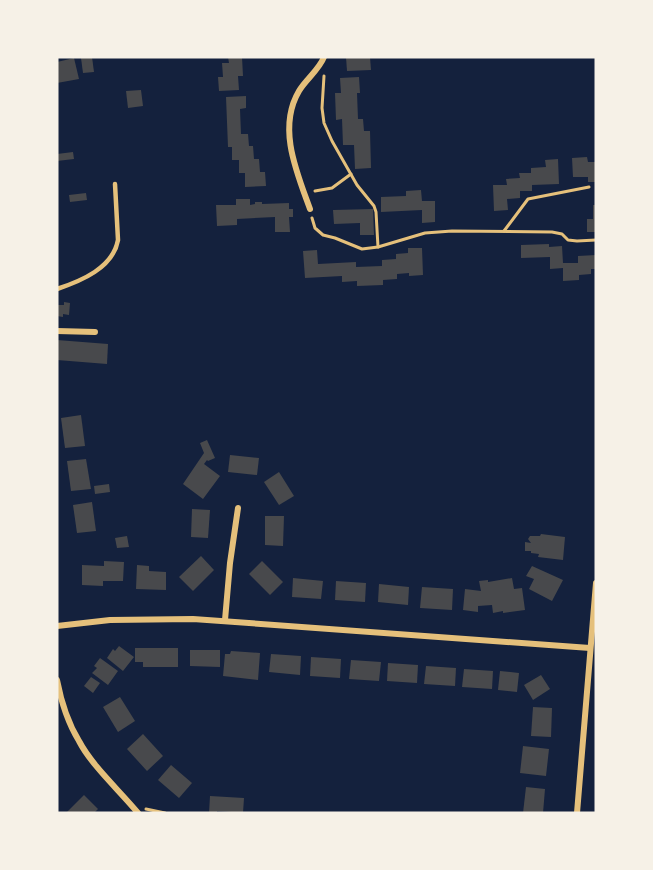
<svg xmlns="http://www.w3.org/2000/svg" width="653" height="870" font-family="'Roboto Serif',serif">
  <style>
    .building { fill: #48494c }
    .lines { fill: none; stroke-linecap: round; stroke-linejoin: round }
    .path { stroke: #e5c07b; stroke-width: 3 }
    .service { stroke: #e5c07b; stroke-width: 4.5 }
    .minor { stroke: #e5c07b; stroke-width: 6 }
  </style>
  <rect width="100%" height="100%" fill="#14213d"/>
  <g class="building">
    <polygon points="89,57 92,57 94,72 83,73 81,58"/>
    <polygon points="228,57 242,57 243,76 238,76 239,90 219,91 218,77 223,77 222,63 229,63"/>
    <polygon points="346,57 370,57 371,70 347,71"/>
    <polygon points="74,58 79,79 57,83 57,62"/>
    <polygon points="359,77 360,93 357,93 358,119 363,119 364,131 370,131 371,168 355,169 354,145 343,145 342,119 336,120 335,93 341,93 340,78"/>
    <polygon points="141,90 143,106 128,108 126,91"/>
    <polygon points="246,96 246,108 240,109 241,134 248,134 249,146 253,146 254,159 259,159 260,172 265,172 266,186 245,187 245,173 239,173 239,160 232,160 232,147 228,147 226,97"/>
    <polygon points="73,152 74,159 57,161 57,154"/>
    <polygon points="587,157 588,162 596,162 596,182 588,182 588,177 573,177 572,158"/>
    <polygon points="558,159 559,184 532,185 532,191 520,191 520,198 507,199 508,210 494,211 493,185 507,185 506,179 520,178 519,173 531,173 531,168 546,167 545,160"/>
    <polygon points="421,190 422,201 435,201 435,222 422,223 422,210 381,212 381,197 406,196 406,191"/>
    <polygon points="86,193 87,200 70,202 69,195"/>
    <polygon points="236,199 250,199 250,205 255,204 255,202 262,202 262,204 289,203 289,209 293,209 293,217 289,217 290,232 275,232 275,217 237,219 237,225 217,226 216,205 236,205"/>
    <polygon points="593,205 596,205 596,232 587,232 587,219 593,219"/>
    <polygon points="373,209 374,235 360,235 360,223 334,224 333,210"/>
    <polygon points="549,244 549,247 562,246 563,263 578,263 578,256 596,255 596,269 591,269 591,274 579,275 579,280 563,281 563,268 550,269 550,257 521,258 521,245"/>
    <polygon points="408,248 422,248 423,275 409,276 409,273 397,274 397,279 383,280 383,285 357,286 357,281 342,282 342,276 305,278 303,251 317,250 318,264 356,262 356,267 382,266 382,260 396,259 396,254 408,253"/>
    <polygon points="64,302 70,303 69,315 63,314 63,317 57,316 57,305 64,305"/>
    <polygon points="57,340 108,344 107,364 57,360"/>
    <polygon points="81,415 85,446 65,448 61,418"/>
    <polygon points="207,440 215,458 208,461 207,460 204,464 220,476 203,499 183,484 204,453 200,443"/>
    <polygon points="230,455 259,458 257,475 228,472"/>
    <polygon points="86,459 91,489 71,491 67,461"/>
    <polygon points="279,472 294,496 279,505 264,482"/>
    <polygon points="109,484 110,492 95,494 94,486"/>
    <polygon points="92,502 96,531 77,533 73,505"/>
    <polygon points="192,509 210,510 208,538 191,537"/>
    <polygon points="265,516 284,516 283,546 265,545"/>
    <polygon points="541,534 565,537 563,560 538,557 539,554 531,553 531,551 525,551 525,542 531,543 528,539 530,536 540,536"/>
    <polygon points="127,536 129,547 117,548 115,538"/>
    <polygon points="201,556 214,570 193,591 179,577"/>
    <polygon points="104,561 124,562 123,581 103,581 103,586 82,585 82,565 104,566"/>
    <polygon points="262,561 283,582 270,595 249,574"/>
    <polygon points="137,565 149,566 149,571 166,572 166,590 136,589"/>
    <polygon points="532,566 563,580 552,601 529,589 534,579 526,576"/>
    <polygon points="293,578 323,581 321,599 292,597"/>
    <polygon points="512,578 514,589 522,588 525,610 503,613 503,611 493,613 492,605 478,606 478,612 463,610 465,589 481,591 479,581 488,580 488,582"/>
    <polygon points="336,581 366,583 365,602 335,600"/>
    <polygon points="379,584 409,587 408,605 378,602"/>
    <polygon points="422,587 453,589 452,610 420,608"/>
    <polygon points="119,646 134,657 123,671 107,658 113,649 115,651"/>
    <polygon points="135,648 178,648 178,667 143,667 143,662 135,662"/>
    <polygon points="190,650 220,650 220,667 190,666"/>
    <polygon points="231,651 260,653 258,680 223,676 225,654 230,654"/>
    <polygon points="271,654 301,656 300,675 269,672"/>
    <polygon points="311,657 341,659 340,678 310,676"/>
    <polygon points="100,658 118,671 108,685 92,673 97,668 94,666"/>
    <polygon points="351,660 381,662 379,681 349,679"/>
    <polygon points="388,663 418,665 417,683 387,681"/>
    <polygon points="426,666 456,668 455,686 424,684"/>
    <polygon points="464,669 493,671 492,689 462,687"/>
    <polygon points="500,671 519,673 517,692 498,690"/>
    <polygon points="541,675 550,689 533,700 524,685"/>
    <polygon points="91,677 100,683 93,693 84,686"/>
    <polygon points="120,697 135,721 118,732 103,707"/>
    <polygon points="533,707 552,708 551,737 531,736"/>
    <polygon points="143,734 163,756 147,771 127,749"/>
    <polygon points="523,746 549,749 546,776 520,773"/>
    <polygon points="171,765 192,783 179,798 158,780"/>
    <polygon points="526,787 545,789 543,813 523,813"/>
    <polygon points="84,795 98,809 94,813 66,813"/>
    <polygon points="210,796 244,798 243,813 231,813 231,812 217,811 217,813 209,813"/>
  </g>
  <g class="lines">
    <g class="path">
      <polyline points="324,76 322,108 324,123 332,141 357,185 374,206 376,212 378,247"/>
      <polyline points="315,191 332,188 351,174"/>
      <polyline points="312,218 315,228 323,235 335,238 362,249 378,247 425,233 452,231 552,232 562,234 568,240 577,241 596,240"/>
      <polyline points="504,231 528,199 589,187"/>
      <polyline points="146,809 165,813"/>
    </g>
    <path class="service" d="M57,289C81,281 113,268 118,240L115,184"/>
    <g class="minor">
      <path d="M310,209C297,173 277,128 299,91C306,79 319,70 324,57"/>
      <polyline points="57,331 95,332"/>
      <polyline points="225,620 230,563 238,508"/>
      <polyline points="57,626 110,620 193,619 590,648"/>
      <path d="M57,680C61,701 68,723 79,741C92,766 120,791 138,813"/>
      <polyline points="577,813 596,583"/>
    </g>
  </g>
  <rect width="653" height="870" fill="none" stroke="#f6f1e7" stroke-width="117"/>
</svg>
